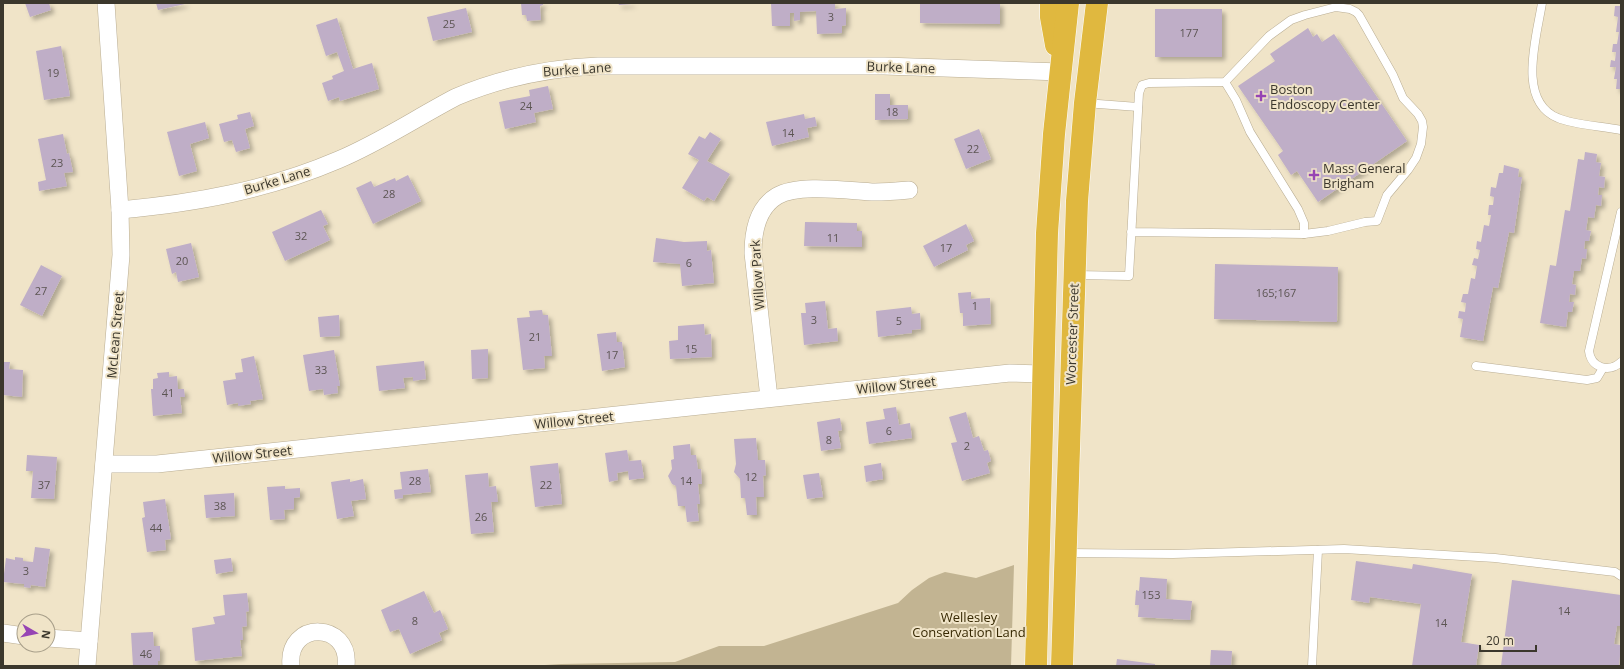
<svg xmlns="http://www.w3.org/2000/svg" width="1624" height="669" font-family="'Open Sans',sans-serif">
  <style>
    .green { fill: #c2b492 }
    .building { fill: #bfaec7; filter: url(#shadow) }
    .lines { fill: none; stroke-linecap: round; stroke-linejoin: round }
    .service-casing { stroke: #b9ad93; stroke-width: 9 }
    .minor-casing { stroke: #b9ad93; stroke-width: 18 }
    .trunk-casing { stroke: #fff; stroke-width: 23 }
    .service { stroke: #fff; stroke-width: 8 }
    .minor { stroke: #fff; stroke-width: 17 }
    .trunk { stroke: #e0b83f; stroke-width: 22 }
    .poi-dot { fill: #9644b4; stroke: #f0e4c8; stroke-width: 1.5 }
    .labels { text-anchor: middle; stroke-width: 4; stroke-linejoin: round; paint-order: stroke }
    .number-label { font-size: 11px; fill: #5c5553 }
    .street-label { font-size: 13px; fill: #3b372c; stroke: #f0e4c8 }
    .poi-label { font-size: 13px; fill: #3b372c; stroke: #f0e4c8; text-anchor: start }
    .park-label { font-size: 13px; fill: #372903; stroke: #f0e4c8 }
  </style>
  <defs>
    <filter id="shadow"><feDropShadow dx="3.5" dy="3.5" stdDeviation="2" flood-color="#0004"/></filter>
  </defs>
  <rect width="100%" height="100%" fill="#f0e4c8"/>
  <polygon class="green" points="1014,565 1011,666 529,666 561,664 675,662 719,646 764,646 898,603 912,590 929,578 945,572 976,578"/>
  <g class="building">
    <polygon points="25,3 49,3 51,10 30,17"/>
    <polygon points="156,3 185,3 185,4 158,10"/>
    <polygon points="521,3 543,3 543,5 540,6 541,20 527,21 526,15 522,15"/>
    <polygon points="618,3 632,3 632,4 619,5"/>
    <polygon points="771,3 835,3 835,9 846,8 846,25 842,26 842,33 817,34 816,11 800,12 800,20 794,21 794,13 790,13 790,26 772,26"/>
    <polygon points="920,3 1000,3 1000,24 920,23"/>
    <polygon points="1620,3 1621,3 1621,89 1616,89 1617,79 1614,79 1616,67 1610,67 1611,60 1615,61 1616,52 1612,52 1613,44 1617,44 1619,32 1616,32 1618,17 1614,16 1615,6 1620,6"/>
    <polygon points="466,8 472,32 433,41 427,17"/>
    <rect x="1155" y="9" width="67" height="48"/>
    <polygon points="337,18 353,69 372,63 379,89 340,101 339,97 328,101 322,83 333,79 332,76 344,71 337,52 326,56 316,25"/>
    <polygon points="1308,28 1313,37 1317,34 1322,42 1334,34 1407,141 1318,202 1297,171 1291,175 1278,155 1283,151 1238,86 1275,61 1270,54"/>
    <polygon points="61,46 70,96 44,100 36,51"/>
    <polygon points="548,86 553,109 534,113 536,122 505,129 499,102 530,96 529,90"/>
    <polygon points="875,94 890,94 890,105 908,105 908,119 875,120"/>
    <polygon points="250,112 254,126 245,129 250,148 236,152 232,140 224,142 219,124 238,119 237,115"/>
    <polygon points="804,114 805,119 815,117 817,126 807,128 809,137 772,146 766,122"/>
    <polygon points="205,122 209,138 190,144 197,171 179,176 167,132"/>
    <polygon points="979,129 991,159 966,169 954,139"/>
    <polygon points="710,132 721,139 707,161 730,174 714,201 707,197 704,201 682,188 699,160 688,154 699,136 705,139"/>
    <polygon points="63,134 67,154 69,153 73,172 64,173 67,186 39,191 38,182 46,180 38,139"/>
    <polygon points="1585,152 1597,154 1596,162 1601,163 1599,176 1605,177 1604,188 1599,187 1598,195 1602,195 1601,206 1596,205 1594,218 1588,217 1586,230 1591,231 1589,241 1585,241 1584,249 1587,249 1586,259 1582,258 1580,271 1574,271 1572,284 1576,285 1575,295 1570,294 1569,302 1574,302 1572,312 1568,312 1566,327 1540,323 1550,265 1556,266 1565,210 1570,211 1578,159 1584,160"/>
    <polygon points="1504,165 1519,169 1518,177 1522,177 1514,233 1509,232 1498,288 1493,287 1483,341 1460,337 1463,319 1458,318 1459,311 1465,312 1466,303 1461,302 1463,294 1468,294 1471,278 1475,279 1477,266 1472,265 1474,258 1478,259 1480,250 1476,249 1477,241 1481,242 1484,225 1489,226 1491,215 1488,215 1489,205 1493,205 1494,197 1490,196 1491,187 1496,188 1499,173 1503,173"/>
    <polygon points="408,175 421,201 373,224 356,188 371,181 374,187 395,178 396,181"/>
    <polygon points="321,210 328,224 323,226 330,240 285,261 272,232"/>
    <polygon points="805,222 857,223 857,231 862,231 862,247 804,246"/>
    <polygon points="966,224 974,241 966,245 968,250 934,267 923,246"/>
    <polygon points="656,238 684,242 707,241 707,251 711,250 714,283 682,286 680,264 653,262"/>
    <polygon points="191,243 199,277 178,282 176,272 172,274 166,249"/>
    <polygon points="1215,264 1338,267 1337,322 1214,319"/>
    <polygon points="41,265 62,276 42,316 20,305"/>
    <polygon points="971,292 971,299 990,298 991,324 963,326 963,313 960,313 958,293"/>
    <polygon points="825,301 828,329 837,328 838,341 804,345 801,313 806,313 805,303"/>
    <polygon points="911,307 912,314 920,313 921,329 912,330 912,333 878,337 876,311"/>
    <polygon points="542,310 543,315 548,315 552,356 544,356 545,368 523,370 517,318 530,317 529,311"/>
    <polygon points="339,315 340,336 320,337 318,317"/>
    <polygon points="704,324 705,335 711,334 712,357 670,359 669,341 678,340 678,326"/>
    <polygon points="616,332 617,342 622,342 625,367 602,371 597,334"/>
    <polygon points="488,349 488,378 472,379 471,350"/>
    <polygon points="334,350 340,386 337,386 338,393 324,395 323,389 309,391 303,355"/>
    <polygon points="254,356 263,399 250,401 251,404 238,406 238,403 227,405 223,381 236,379 235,373 243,372 241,359"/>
    <polygon points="424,361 426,379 413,381 413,377 403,378 405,388 379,391 376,366"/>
    <polygon points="3,362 10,362 9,369 23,370 22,397 3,395"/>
    <polygon points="169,372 169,377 177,376 178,389 184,389 185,397 180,397 182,413 153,416 151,389 153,389 153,379 158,378 157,373"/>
    <polygon points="896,407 899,425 910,423 912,438 869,444 866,422 885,419 883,409"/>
    <polygon points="966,412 973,438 979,436 984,451 988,450 991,461 987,463 990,473 962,481 951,443 957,442 949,417"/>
    <polygon points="840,418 842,430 838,431 841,448 821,451 817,422"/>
    <polygon points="756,438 758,460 765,460 766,475 763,476 764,497 756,497 757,515 747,515 745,498 741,498 740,479 734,472 736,464 734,439"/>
    <polygon points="690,444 691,455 696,455 698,469 701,469 702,484 698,484 700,504 697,504 699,521 687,522 685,506 678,506 676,486 672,484 668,476 672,469 671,460 674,459 673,446"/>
    <polygon points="627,450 629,461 641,460 644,478 629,480 628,471 617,473 618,480 609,482 605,453"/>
    <polygon points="27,455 57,457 54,499 31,498 33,471 26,471"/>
    <polygon points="558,463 562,504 535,507 530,466"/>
    <polygon points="881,463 883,479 866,482 864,466"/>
    <polygon points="428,469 431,492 403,495 403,498 395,499 394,490 402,489 400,472"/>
    <polygon points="488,473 489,487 496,486 498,502 491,502 494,532 471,534 465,475"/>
    <polygon points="819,473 823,497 807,499 803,475"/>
    <polygon points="350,479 350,482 363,479 366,499 351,501 354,516 337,519 331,482"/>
    <polygon points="285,486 285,489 300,488 300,497 294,498 294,509 284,510 285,519 270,520 267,487"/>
    <polygon points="234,493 235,516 206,518 204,495"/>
    <polygon points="165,499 171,539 165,540 166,550 147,552 142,518 145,517 143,502"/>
    <polygon points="35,547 50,549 45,587 31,585 30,588 24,587 24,584 3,582 6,558 15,560 15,557 23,558 23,561 33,562"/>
    <polygon points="231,558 233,571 216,574 214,560"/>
    <polygon points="1356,561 1412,569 1413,564 1472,574 1461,642 1479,645 1476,666 1412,666 1421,604 1370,597 1369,603 1351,600"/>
    <polygon points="1140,577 1167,579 1166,599 1192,601 1190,620 1138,617 1139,605 1135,605 1136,590 1139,591"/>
    <polygon points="1512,580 1621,595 1621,626 1617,626 1614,644 1621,645 1619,666 1501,666"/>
    <polygon points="424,591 434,613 440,610 448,629 439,633 442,640 410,654 399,629 390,632 381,610"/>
    <polygon points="247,593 249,611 246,612 247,626 242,627 243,640 240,640 242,656 195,661 192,628 215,624 213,617 225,615 223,595"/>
    <polygon points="153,632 154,646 160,646 160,661 158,661 158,666 133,666 131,633"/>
    <polygon points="1211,650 1232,651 1231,666 1210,666"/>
    <polygon points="1117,659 1155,664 1155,666 1116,666"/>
  </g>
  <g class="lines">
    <g class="service-casing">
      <g id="service">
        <path d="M1542,3C1537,36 1516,101 1558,118C1574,125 1602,126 1621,130"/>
        <polyline points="1225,82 1236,100 1250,132 1298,209 1304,223 1304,234"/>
        <polyline points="1085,103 1138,107"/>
        <path d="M1621,212L1589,351C1591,368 1609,373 1621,362"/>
        <polyline points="1076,275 1129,276 1139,93 1142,85 1149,83 1225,82 1269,36 1291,20 1305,15 1336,7 1350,9 1356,12 1359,15 1393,75 1403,98 1418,114 1422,121 1423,127 1421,144 1416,158 1408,170 1387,195 1377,221 1365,222 1328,231 1304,234 1131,232"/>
        <polyline points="1476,366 1587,380 1597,378 1603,368"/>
        <polyline points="1066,553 1173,554 1344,549 1495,558 1615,572 1621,576"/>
        <polyline points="1312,666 1318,550"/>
      </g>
    </g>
    <g class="minor-casing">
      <g id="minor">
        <path d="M120,210C196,203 268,190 338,160C379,143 416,118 456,97C501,78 548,68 598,66H884L1061,72"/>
        <path d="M769,398L753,253C753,232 757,208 777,196C799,183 849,191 875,192C886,192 898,191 909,190"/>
        <polyline points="104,464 157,464 1010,373 1043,374"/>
        <polyline points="3,633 24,636"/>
        <polyline points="48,638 89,641"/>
        <polyline points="87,666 121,255 120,210 106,3"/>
        <path d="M291,666C286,620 351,621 346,666"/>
      </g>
    </g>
    <g class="trunk-casing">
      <g id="trunk">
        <polyline points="1051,3 1051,17 1056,45"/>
        <polyline points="1036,666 1047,233 1054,134 1068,3"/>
        <polyline points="1062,666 1077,201 1085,103 1097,3"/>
      </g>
    </g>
    <use href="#service" class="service"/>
    <use href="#minor" class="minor"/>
    <use href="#trunk" class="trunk"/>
  </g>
  <g class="poi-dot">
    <path d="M1259 90h4v4h4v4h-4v4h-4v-4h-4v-4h4z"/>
    <path d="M1312 169h4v4h4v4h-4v4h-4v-4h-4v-4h4z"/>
  </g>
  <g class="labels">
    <g class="number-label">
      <text x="831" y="21">3</text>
      <text x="449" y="28">25</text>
      <text x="1189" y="37">177</text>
      <text x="53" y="77">19</text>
      <text x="526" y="110">24</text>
      <text x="892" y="116">18</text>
      <text x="788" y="137">14</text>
      <text x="973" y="153">22</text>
      <text x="57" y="167">23</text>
      <text x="389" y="198">28</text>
      <text x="301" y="240">32</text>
      <text x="833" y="242">11</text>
      <text x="946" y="252">17</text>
      <text x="182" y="265">20</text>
      <text x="689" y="267">6</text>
      <text x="41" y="295">27</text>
      <text x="1276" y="297">165;167</text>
      <text x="975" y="310">1</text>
      <text x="814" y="324">3</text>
      <text x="899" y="325">5</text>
      <text x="535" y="341">21</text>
      <text x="691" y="353">15</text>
      <text x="612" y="359">17</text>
      <text x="321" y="374">33</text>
      <text x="168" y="397">41</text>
      <text x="889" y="435">6</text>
      <text x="829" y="444">8</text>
      <text x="967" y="450">2</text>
      <text x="751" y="481">12</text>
      <text x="415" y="485">28</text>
      <text x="686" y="485">14</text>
      <text x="44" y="489">37</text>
      <text x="546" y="489">22</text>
      <text x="220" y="510">38</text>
      <text x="481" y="521">26</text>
      <text x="156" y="532">44</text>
      <text x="26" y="575">3</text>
      <text x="1151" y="599">153</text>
      <text x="1564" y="615">14</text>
      <text x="415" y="625">8</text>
      <text x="1441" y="627">14</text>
      <text x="146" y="658">46</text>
    </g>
    <g class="street-label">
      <text transform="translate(901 67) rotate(2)" y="5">Burke Lane</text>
      <text transform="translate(577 69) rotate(-4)" y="5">Burke Lane</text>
      <text transform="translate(277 180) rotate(-17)" y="5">Burke Lane</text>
      <text transform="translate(757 275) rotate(-94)" y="5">Willow Park</text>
      <text transform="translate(1072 334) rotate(-88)" y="5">Worcester Street</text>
      <text transform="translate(115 335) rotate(-85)" y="5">McLean Street</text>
      <text transform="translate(896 385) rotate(-6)" y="5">Willow Street</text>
      <text transform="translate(574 420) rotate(-6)" y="5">Willow Street</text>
      <text transform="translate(252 454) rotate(-6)" y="5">Willow Street</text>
    </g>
    <g class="poi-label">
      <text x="1270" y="94">Boston<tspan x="1270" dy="15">Endoscopy Center</tspan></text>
      <text x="1323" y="173">Mass General<tspan x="1323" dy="15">Brigham</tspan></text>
    </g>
    <g class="park-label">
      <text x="969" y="622">Wellesley<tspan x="969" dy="15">Conservation Land</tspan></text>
    </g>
  </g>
  <rect width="1624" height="669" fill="none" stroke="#3b372c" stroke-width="8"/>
  <g transform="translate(36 633) rotate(99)"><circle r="19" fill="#f0e4c8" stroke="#a89f8a"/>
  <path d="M0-3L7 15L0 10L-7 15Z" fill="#9644b4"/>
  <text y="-6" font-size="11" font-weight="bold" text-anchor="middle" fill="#3b372c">N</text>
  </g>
  <path d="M1480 645v6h56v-6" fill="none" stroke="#3b372c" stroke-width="2"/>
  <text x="1486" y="645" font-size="12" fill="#3b372c" stroke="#f0e4c8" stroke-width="3" paint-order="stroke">20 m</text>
</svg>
